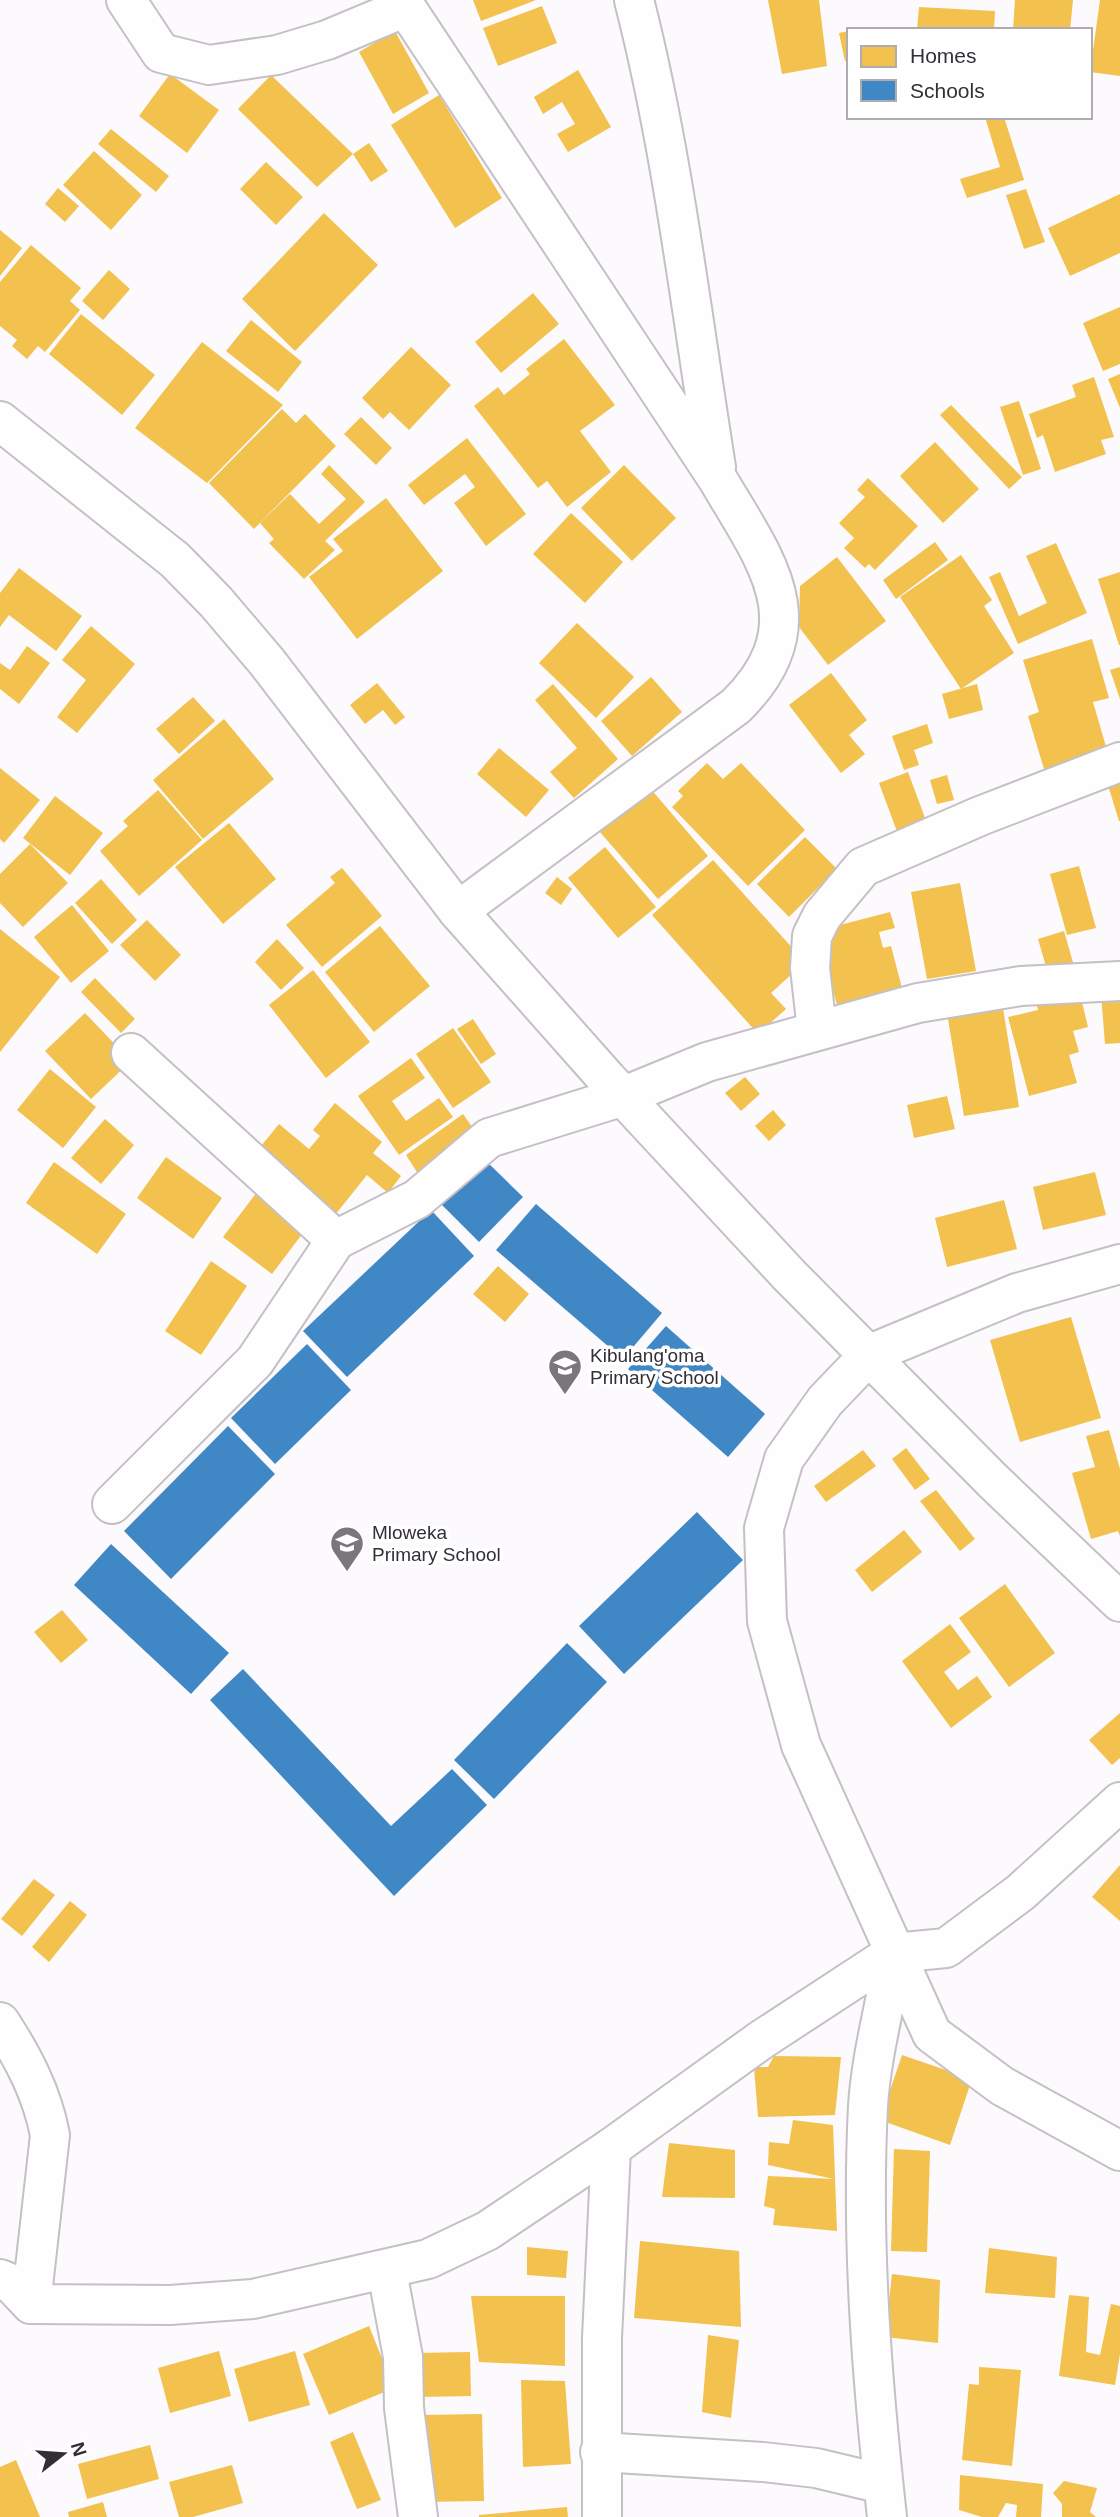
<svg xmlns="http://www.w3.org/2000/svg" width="1120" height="2517" font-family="Arial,sans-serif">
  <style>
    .homes { fill: #f2c14e }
    .schools { fill: #3f88c5 }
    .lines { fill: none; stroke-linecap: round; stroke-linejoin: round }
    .street-casing { stroke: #c4c0c5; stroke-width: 42 }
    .secondary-casing { stroke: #c4c0c5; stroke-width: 42 }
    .street { stroke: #fffeff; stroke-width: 38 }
    .secondary { stroke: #fffeff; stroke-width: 38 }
    .labels { text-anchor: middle; stroke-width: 7; stroke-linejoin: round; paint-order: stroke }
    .poi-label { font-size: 19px; fill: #342f37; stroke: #fff; text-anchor: start }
  </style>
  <rect width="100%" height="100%" fill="#fcfafd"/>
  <g class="homes">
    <polygon points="473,0 536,0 481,21"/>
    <polygon points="768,0 819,0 827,66 782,74"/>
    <polygon points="1015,0 1073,0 1070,30 1013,30"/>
    <polygon points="1100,0 1120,0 1120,76 1090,72"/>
    <polygon points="542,6 557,43 498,66 483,28"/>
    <polygon points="919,7 995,11 994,30 917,30"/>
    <polygon points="395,31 429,93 393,114 359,52"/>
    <polygon points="849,31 849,61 845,61 839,33"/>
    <polygon points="578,70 611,127 568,152 557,134 575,124 562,102 543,114 534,97"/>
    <polygon points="170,74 219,110 187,153 139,116"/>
    <polygon points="271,75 353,154 317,187 238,109"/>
    <polygon points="439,95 502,198 455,228 391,125"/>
    <polygon points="985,117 1004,117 1024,180 967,198 960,179 1000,167"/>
    <polygon points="111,129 169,176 156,192 98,144"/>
    <polygon points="369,143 388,171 371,182 353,154"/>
    <polygon points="94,151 142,195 111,230 63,185"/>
    <polygon points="266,162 303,197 276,225 240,189"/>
    <polygon points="58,188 79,206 65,222 45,204"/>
    <polygon points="1026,189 1045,242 1024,249 1006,195"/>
    <polygon points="1120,194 1120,253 1070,276 1048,228"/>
    <polygon points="324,213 378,265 295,351 242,299"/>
    <polygon points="0,230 22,248 0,276"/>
    <polygon points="31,245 81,288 70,301 80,310 45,352 38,346 27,359 12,346 17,340 0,326 0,282"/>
    <polygon points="109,270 130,289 103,320 82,301"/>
    <polygon points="533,293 559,324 501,373 475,342"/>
    <polygon points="1120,307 1120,364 1103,371 1083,323"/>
    <polygon points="81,314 155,375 122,415 49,354"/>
    <polygon points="251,320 302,362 278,392 226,351"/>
    <polygon points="564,339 615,405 580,431 611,472 567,507 547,481 538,488 474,406 498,387 504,395 530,374 526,369"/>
    <polygon points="202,342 283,405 207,483 135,428"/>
    <polygon points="411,347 451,385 409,430 390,412 383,419 362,398"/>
    <polygon points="1120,374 1120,408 1108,379"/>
    <polygon points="1094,377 1114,437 1101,440 1106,454 1055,472 1043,435 1037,438 1029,414 1076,397 1072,385"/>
    <polygon points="1019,401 1041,469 1023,475 1000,407"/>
    <polygon points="951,405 1022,477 1009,489 940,415"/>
    <polygon points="282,409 296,423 305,414 336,446 254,529 209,483"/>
    <polygon points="361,417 392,448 376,465 344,434"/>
    <polygon points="467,438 526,514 486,546 454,503 475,487 465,474 424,505 408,485"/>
    <polygon points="935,442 979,489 943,523 900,476"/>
    <polygon points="329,465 365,502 325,541 335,550 304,579 269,543 274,539 260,523 290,494 319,524 346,499 321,474"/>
    <polygon points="624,465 676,518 632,561 581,508"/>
    <polygon points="868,478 918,526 875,570 869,564 865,568 844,548 854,538 839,523 865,497 857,490"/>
    <polygon points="386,498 443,571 357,639 309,577 343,551 333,539"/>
    <polygon points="571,513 623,562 585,603 533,554"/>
    <polygon points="935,542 948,560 896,599 883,580"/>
    <polygon points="1056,543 1087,613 1018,644 989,577 1000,572 1019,616 1047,603 1026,556"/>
    <polygon points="961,555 992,600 984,606 1014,653 961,689 900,597"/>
    <polygon points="837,557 886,621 828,665 799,627 800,586"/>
    <polygon points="19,568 82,616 56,651 9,615 0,627 0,593"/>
    <polygon points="1120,572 1120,645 1119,645 1098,579"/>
    <polygon points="577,623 634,677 596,718 539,663"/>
    <polygon points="91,626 135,664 77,733 57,717 86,680 62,660"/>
    <polygon points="1092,639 1109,698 1093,702 1107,750 1044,769 1028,716 1039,712 1023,660"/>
    <polygon points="27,646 50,663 19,704 0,689 0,663 10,670"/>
    <polygon points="1120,667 1120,699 1110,670"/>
    <polygon points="831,673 867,720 849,735 865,754 841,773 789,705"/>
    <polygon points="651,677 682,712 632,756 601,721"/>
    <polygon points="377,683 405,717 395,725 383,710 365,724 350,705"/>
    <polygon points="553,684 618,759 574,798 550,772 577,748 535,700"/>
    <polygon points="977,684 983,710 949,719 942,694"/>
    <polygon points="193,697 215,721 179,754 156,729"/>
    <polygon points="224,719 274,779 203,839 153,780"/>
    <polygon points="927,724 933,743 914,750 919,765 904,770 892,736"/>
    <polygon points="499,748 549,790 526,817 477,774"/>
    <polygon points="707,763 723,779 741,763 805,830 748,886 672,807 683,796 678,791"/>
    <polygon points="1120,763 1120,821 1119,821 1103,769"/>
    <polygon points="0,768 40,800 4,843 0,839"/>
    <polygon points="908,772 931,834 902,845 879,783"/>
    <polygon points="947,775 954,800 937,804 930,780"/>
    <polygon points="644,781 708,856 658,899 593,824"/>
    <polygon points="158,790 202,840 139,896 100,851 128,826 123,821"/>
    <polygon points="55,796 103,833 70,875 23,838"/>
    <polygon points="229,823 276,879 223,924 175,867"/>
    <polygon points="805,837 837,869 789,917 757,884"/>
    <polygon points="30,844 68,883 23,927 0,903 0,874"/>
    <polygon points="605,847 656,907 618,938 568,878"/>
    <polygon points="713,860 805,962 771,993 786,1009 758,1034 652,915"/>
    <polygon points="1079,866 1096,928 1067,935 1050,874"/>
    <polygon points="342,868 382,916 322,967 286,925 335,883 330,877"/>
    <polygon points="557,877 572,889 561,905 545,893"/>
    <polygon points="101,879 137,920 112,944 75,903"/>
    <polygon points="960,883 976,971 927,979 911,892"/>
    <polygon points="72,905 109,951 71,983 34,937"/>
    <polygon points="890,912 895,928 879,932 883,948 891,946 902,988 837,1005 817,931"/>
    <polygon points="147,920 181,955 155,981 120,945"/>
    <polygon points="380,926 430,986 374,1032 325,972"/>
    <polygon points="0,929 60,977 0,1052"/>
    <polygon points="1064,931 1074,966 1048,973 1038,939"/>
    <polygon points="277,939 304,968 281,990 255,962"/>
    <polygon points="313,970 370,1042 326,1078 269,1005"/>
    <polygon points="95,978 135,1019 121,1033 81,992"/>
    <polygon points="1120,992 1120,1043 1105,1044 1101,994"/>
    <polygon points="1001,996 1019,1107 964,1116 947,1013"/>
    <polygon points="1081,998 1088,1027 1073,1031 1079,1052 1069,1055 1077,1083 1029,1096 1008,1017 1038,1010 1035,999"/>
    <polygon points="85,1013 131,1061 91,1099 45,1051"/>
    <polygon points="473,1019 496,1054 481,1064 457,1029"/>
    <polygon points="453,1028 491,1082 453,1108 416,1054"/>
    <polygon points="411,1058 425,1078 392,1101 406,1121 439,1098 453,1117 399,1155 358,1096"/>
    <polygon points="50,1069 96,1107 63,1148 17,1110"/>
    <polygon points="745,1077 760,1094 741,1111 725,1093"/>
    <polygon points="947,1096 955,1129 914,1138 907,1105"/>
    <polygon points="335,1103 382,1142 373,1153 401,1176 388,1193 367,1175 335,1215 257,1151 279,1124 309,1149 320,1136 313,1130"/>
    <polygon points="773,1110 786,1125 769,1141 755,1126"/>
    <polygon points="463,1114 480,1138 422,1180 406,1155"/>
    <polygon points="105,1119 134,1145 101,1184 71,1158"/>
    <polygon points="166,1157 222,1198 193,1239 137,1198"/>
    <polygon points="54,1162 126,1214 97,1254 26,1203"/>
    <polygon points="1095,1172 1106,1215 1043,1230 1033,1187"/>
    <polygon points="260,1188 309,1225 272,1274 223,1237"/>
    <polygon points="1004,1200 1017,1249 947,1267 935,1218"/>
    <polygon points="211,1261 247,1286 201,1355 165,1331"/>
    <polygon points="498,1266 529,1294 505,1322 473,1294"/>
    <polygon points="1071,1317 1101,1418 1020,1442 990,1340"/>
    <polygon points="1109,1430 1120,1469 1120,1536 1118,1531 1091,1539 1072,1473 1095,1467 1086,1436"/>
    <polygon points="906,1448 930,1479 915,1490 892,1459"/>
    <polygon points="863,1450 876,1466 826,1502 814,1486"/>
    <polygon points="936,1490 975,1539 960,1551 920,1501"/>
    <polygon points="904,1530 922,1552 872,1592 855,1570"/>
    <polygon points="1005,1584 1055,1653 1009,1687 959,1618"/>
    <polygon points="62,1610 88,1640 61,1663 34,1632"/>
    <polygon points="950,1624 971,1652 944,1672 958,1690 977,1676 992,1697 951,1728 902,1661"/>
    <polygon points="1120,1713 1120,1758 1112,1765 1089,1740"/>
    <polygon points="1120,1865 1120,1921 1092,1897"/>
    <polygon points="34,1879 55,1895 22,1936 1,1919"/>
    <polygon points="70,1901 87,1915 49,1962 32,1947"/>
    <polygon points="902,2055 972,2079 950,2145 880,2120"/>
    <polygon points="774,2056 841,2057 835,2115 758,2117 754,2067 768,2067"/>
    <polygon points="793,2120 833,2125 837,2231 773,2225 775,2209 764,2206 768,2176 834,2179 768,2165 769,2142 789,2144"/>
    <polygon points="669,2143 735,2150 735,2198 662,2197"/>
    <polygon points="894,2149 930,2151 927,2252 891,2251"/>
    <polygon points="640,2241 739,2251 741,2327 634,2318"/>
    <polygon points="527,2247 568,2251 566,2278 527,2275"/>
    <polygon points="989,2248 1057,2257 1055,2298 985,2293"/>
    <polygon points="892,2274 940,2280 938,2343 885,2337"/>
    <polygon points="1069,2295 1089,2297 1086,2352 1100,2355 1111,2304 1120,2306 1120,2354 1115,2385 1059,2376"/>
    <polygon points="471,2296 565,2296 565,2366 479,2362"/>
    <polygon points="369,2326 394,2388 329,2415 303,2354"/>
    <polygon points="708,2335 739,2340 731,2418 702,2412"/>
    <polygon points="219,2351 231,2396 170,2413 158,2368"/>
    <polygon points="295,2351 310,2405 249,2422 234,2369"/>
    <polygon points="470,2352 471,2396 417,2397 416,2353"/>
    <polygon points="979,2367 1021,2370 1012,2466 962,2460 969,2384 979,2385"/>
    <polygon points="521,2380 565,2381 571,2464 523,2467"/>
    <polygon points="482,2414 484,2501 423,2502 421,2415"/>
    <polygon points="353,2432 381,2500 357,2509 330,2442"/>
    <polygon points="150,2445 159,2479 87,2499 78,2464"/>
    <polygon points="16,2460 40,2517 0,2517 0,2467"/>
    <polygon points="232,2465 243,2503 193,2517 179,2517 169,2482"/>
    <polygon points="960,2475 1043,2484 1041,2517 1016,2517 1017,2505 1006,2503 998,2517 982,2517 959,2510"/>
    <polygon points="1064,2481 1097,2488 1090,2512 1096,2517 1062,2517 1062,2504 1053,2493"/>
    <polygon points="103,2502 107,2517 69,2517 68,2512"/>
    <polygon points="567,2507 568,2517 479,2517 479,2515"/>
  </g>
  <g class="schools">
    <polygon points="484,1159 523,1197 479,1242 441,1204"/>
    <polygon points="536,1204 662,1313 623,1359 496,1250"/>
    <polygon points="431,1210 474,1256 347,1377 303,1331"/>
    <polygon points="666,1326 765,1414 728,1457 628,1369"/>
    <polygon points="307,1344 351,1390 275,1464 231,1418"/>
    <polygon points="228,1426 275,1474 171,1579 124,1531"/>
    <polygon points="697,1512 743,1560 624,1674 579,1626"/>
    <polygon points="111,1544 229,1653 191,1694 74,1585"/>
    <polygon points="567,1643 607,1682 494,1799 454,1760"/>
    <polygon points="243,1669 391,1826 452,1769 487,1805 394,1896 210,1700"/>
  </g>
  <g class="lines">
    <g class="street-casing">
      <g id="street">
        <polyline points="126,0 161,53 209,65 277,55 327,40 406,7"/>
        <path d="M401,0L717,478C765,560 819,624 736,706L458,911"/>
        <path d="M634,0C673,152 691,311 716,467"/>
        <polyline points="817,1030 810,968 812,936 822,916 863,867 980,816 1120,762"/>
        <polyline points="131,1053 336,1240"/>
        <polyline points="1120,1264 1017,1293 870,1354 825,1401 784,1459 764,1528 767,1621 801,1745 932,2034 1002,2086 1120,2151"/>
        <polyline points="112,1504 255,1361 336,1240 417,1199 489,1138 624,1096 707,1062 918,1003 1021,986 1120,981"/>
        <path d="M0,2022C23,2057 42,2093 50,2135L31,2304"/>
        <polyline points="387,2271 403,2357 404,2408 418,2517"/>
        <polyline points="0,2279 12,2284 31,2304 170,2305 253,2299 428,2259 487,2231 611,2148 761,2040 894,1953"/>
        <polyline points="600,2452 763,2462 816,2468 883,2484"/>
        <polyline points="602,2517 602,2338 611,2148"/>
        <path d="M887,2517C872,2381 861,2244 868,2106C871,2056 886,2003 894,1953L946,1948L1021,1892L1120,1802"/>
      </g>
    </g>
    <g class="secondary-casing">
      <polyline id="secondary" points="0,421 175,560 216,602 267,662 458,911 607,1079 789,1275 993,1481 1120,1602"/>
    </g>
    <use href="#street" class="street"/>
    <use href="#secondary" class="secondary"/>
  </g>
  <defs>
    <g id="school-pin" transform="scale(1.75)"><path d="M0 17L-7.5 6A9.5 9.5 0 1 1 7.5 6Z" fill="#7a767c" stroke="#fff"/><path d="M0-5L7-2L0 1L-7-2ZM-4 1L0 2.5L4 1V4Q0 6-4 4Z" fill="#fff"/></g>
  </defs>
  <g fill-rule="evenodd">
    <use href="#school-pin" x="565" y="1366"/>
    <use href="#school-pin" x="347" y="1543"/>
  </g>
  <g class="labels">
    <g class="poi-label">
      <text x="590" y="1362">Kibulang'oma<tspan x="590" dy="22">Primary School</tspan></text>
      <text x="372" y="1539">Mloweka<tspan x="372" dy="22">Primary School</tspan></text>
    </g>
  </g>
  <rect x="847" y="28" width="245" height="91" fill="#ffffff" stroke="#aeacaf" stroke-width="2"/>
  <rect x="861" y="46" width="35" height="21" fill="#f2c14e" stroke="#aeacaf" stroke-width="2"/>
  <text x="910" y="63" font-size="21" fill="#342f37">Homes</text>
  <rect x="861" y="80" width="35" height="21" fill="#3f88c5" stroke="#aeacaf" stroke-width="2"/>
  <text x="910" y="98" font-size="21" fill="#342f37">Schools</text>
  <g transform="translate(63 2454) rotate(73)" stroke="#ffffff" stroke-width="5" paint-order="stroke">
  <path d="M0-5L12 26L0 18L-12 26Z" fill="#342f37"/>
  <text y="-10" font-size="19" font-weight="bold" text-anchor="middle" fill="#342f37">N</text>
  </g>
</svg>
